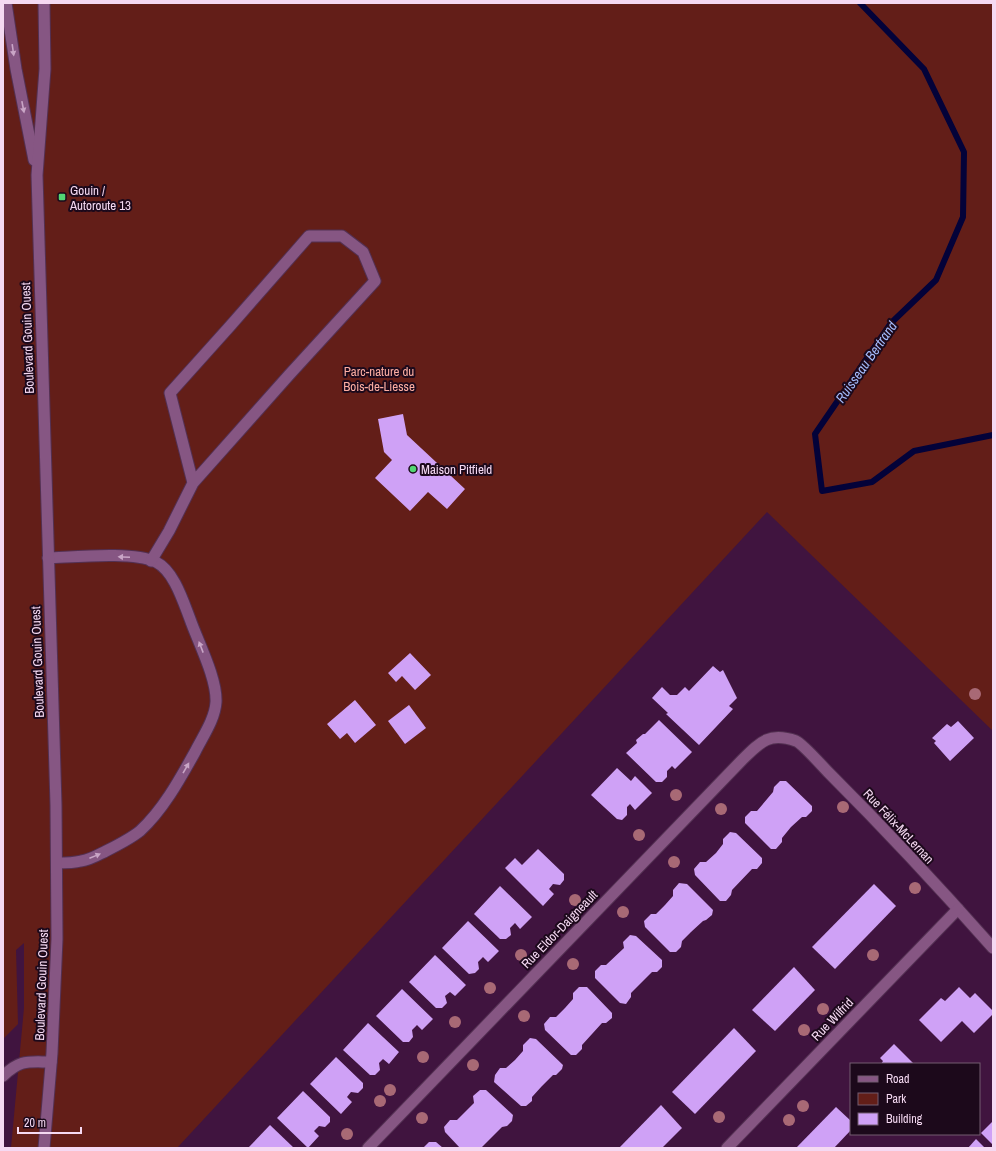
<svg xmlns="http://www.w3.org/2000/svg" width="996" height="1151" font-family="'Archivo Narrow',sans-serif">
  <style>
    .green { fill: #631e18 }
    .lines { fill: none; stroke-linecap: round; stroke-linejoin: round }
    .stream { stroke: #030239; stroke-width: 6 }
    .building { fill: #cfa1f6 }
    .service-casing { stroke: #533052; stroke-width: 13 }
    .minor-casing { stroke: #533052; stroke-width: 13 }
    .secondary-casing { stroke: #533052; stroke-width: 13 }
    .service { stroke: #865683; stroke-width: 11 }
    .minor { stroke: #865683; stroke-width: 11 }
    .secondary { stroke: #865683; stroke-width: 11 }
    .tree { fill: #a86975 }
    .oneway { fill: #c9a5c6 }
    .poi-dot { fill: #52d673; stroke: #1c091b; stroke-width: 1.5 }
    .labels { text-anchor: middle; stroke-width: 4; stroke-linejoin: round; paint-order: stroke }
    .poi-label { font-size: 13px; fill: #f5d9f2; stroke: #1c091b; text-anchor: start }
    .street-label { font-size: 13px; fill: #f5d9f2; stroke: #1c091b }
    .park-label { font-size: 13px; fill: #fdaea2; stroke: #1c091b }
    .water-label { font-size: 14px; font-style: italic; fill: #a5bcfc; stroke: #1c091b }
  </style>
  <rect width="100%" height="100%" fill="#40143f"/>
  <polygon class="green" points="3,3 993,3 993,731 767,512 177,1148 11,1148 24,1008 24,943 16,950 18,1024 3,1039"/>
  <g class="lines">
    <polyline class="stream" points="860,3 924,69 964,152 963,217 936,280 891,323 815,434 822,491 872,482 914,451 993,435"/>
  </g>
  <g class="building">
    <polygon points="403,414 407,435 465,489 447,509 428,492 410,511 375,478 392,460 384,452 378,419"/>
    <polygon points="410,653 431,675 415,690 402,676 396,682 388,673"/>
    <polygon points="713,666 720,672 723,670 737,698 729,706 733,709 699,745 666,714 668,713 652,698 662,687 670,695 677,695 685,687 689,691"/>
    <polygon points="355,700 376,725 355,743 347,733 340,739 327,724"/>
    <polygon points="409,705 426,728 405,744 388,721"/>
    <polygon points="659,720 692,752 675,769 672,766 667,771 667,777 662,782 656,782 626,753 637,743 636,740 643,734 645,734"/>
    <polygon points="958,721 974,738 950,761 934,743 936,741 932,738 947,724 951,727"/>
    <polygon points="617,768 631,781 635,776 652,793 635,810 630,804 627,807 627,815 622,820 617,819 591,795"/>
    <polygon points="780,781 786,781 812,806 812,811 806,817 802,817 791,827 782,838 782,842 776,849 771,849 745,823 745,817 751,811 757,811 773,792 774,787"/>
    <polygon points="730,832 736,833 762,858 762,863 757,869 752,869 732,890 731,895 726,901 720,901 695,875 694,869 700,862 706,862 716,853 723,844 723,839"/>
    <polygon points="538,849 564,874 564,880 560,885 553,884 549,889 554,894 543,906 505,868 515,858 522,865"/>
    <polygon points="679,883 687,884 713,910 712,915 706,920 703,921 691,932 682,941 681,947 676,952 670,952 645,927 644,921 651,914 656,914 665,905 673,896 673,890"/>
    <polygon points="874,884 896,906 835,969 812,947"/>
    <polygon points="500,886 532,917 520,929 515,923 510,928 511,935 506,939 500,939 474,914"/>
    <polygon points="468,921 499,951 488,962 483,957 478,962 479,969 475,973 469,974 442,948"/>
    <polygon points="630,935 636,936 662,960 662,967 657,972 652,972 631,993 631,997 626,1004 620,1003 595,978 595,971 601,965 606,965 624,948 623,942"/>
    <polygon points="435,955 466,985 455,996 450,992 445,996 447,1003 442,1008 436,1008 409,982"/>
    <polygon points="794,967 815,990 775,1031 752,1010"/>
    <polygon points="579,987 587,987 612,1013 612,1018 606,1023 602,1023 582,1045 582,1049 576,1055 571,1055 545,1030 544,1024 550,1017 556,1017 565,1008 573,999 573,993"/>
    <polygon points="959,987 970,998 975,993 993,1011 993,1014 974,1033 962,1021 941,1042 919,1020 941,998 945,1001"/>
    <polygon points="402,989 433,1019 422,1030 417,1025 412,1030 413,1037 409,1042 403,1042 376,1016"/>
    <polygon points="368,1023 399,1052 389,1064 383,1059 379,1063 380,1070 375,1075 370,1075 343,1050"/>
    <polygon points="734,1028 756,1051 695,1114 672,1092"/>
    <polygon points="530,1038 536,1039 563,1065 562,1069 556,1075 553,1075 542,1086 532,1097 532,1101 526,1106 521,1106 494,1082 495,1075 500,1068 506,1068 515,1060 523,1051 523,1045"/>
    <polygon points="894,1044 914,1064 881,1064 883,1061 880,1058"/>
    <polygon points="336,1057 363,1083 363,1088 358,1093 351,1092 347,1097 352,1102 341,1114 310,1084"/>
    <polygon points="480,1090 486,1090 513,1115 512,1121 507,1126 502,1127 481,1148 460,1148 445,1132 444,1127 450,1120 457,1120 474,1103 473,1096"/>
    <polygon points="303,1091 330,1117 330,1122 325,1127 319,1126 314,1131 319,1136 308,1148 277,1118"/>
    <polygon points="661,1105 682,1128 662,1148 619,1148"/>
    <polygon points="836,1107 851,1121 851,1130 834,1148 796,1148"/>
    <polygon points="993,1121 993,1145 981,1133"/>
    <polygon points="270,1125 294,1148 248,1148"/>
    <polygon points="976,1139 985,1148 968,1148"/>
    <polygon points="429,1142 436,1142 443,1148 423,1148"/>
  </g>
  <g class="lines">
    <g class="service-casing">
      <g id="service">
        <path d="M48,558C75,557 133,551 156,562C174,571 183,601 190,619C198,642 217,678 216,702C215,719 203,736 195,752C180,779 163,810 140,831C130,839 118,845 106,851C98,855 90,860 81,861C73,863 65,863 57,863"/>
        <polyline points="151,561 169,531 193,483 170,393 231,325 309,236 342,236 363,252 375,281 289,375 193,483"/>
        <path d="M3,1076C21,1059 28,1062 51,1062"/>
      </g>
    </g>
    <g class="minor-casing">
      <g id="minor">
        <path d="M368,1148L743,759C761,741 770,732 796,741C803,744 822,766 829,773C885,829 940,888 993,948"/>
        <polyline points="727,1148 958,909"/>
      </g>
    </g>
    <g class="secondary-casing">
      <g id="secondary">
        <polyline points="6,3 16,69 34,160"/>
        <polyline points="44,1148 52,1053 57,939 56,805 37,175 45,69 44,3"/>
      </g>
    </g>
    <use href="#service" class="service"/>
    <use href="#minor" class="minor"/>
    <use href="#secondary" class="secondary"/>
  </g>
  <g class="tree">
    <circle cx="975" cy="694" r="6"/>
    <circle cx="676" cy="795" r="6"/>
    <circle cx="843" cy="807" r="6"/>
    <circle cx="721" cy="809" r="6"/>
    <circle cx="639" cy="835" r="6"/>
    <circle cx="674" cy="862" r="6"/>
    <circle cx="915" cy="888" r="6"/>
    <circle cx="575" cy="900" r="6"/>
    <circle cx="623" cy="912" r="6"/>
    <circle cx="521" cy="955" r="6"/>
    <circle cx="873" cy="955" r="6"/>
    <circle cx="573" cy="964" r="6"/>
    <circle cx="490" cy="988" r="6"/>
    <circle cx="823" cy="1009" r="6"/>
    <circle cx="524" cy="1016" r="6"/>
    <circle cx="455" cy="1022" r="6"/>
    <circle cx="804" cy="1030" r="6"/>
    <circle cx="423" cy="1057" r="6"/>
    <circle cx="473" cy="1065" r="6"/>
    <circle cx="390" cy="1090" r="6"/>
    <circle cx="380" cy="1101" r="6"/>
    <circle cx="803" cy="1106" r="6"/>
    <circle cx="719" cy="1117" r="6"/>
    <circle cx="422" cy="1118" r="6"/>
    <circle cx="789" cy="1120" r="6"/>
    <circle cx="347" cy="1134" r="6"/>
  </g>
  <defs><path id="oneway-solid" d="M-6-.8H1V-3.2L6.5 0L1 3.2V.8H-6Z"/></defs>
  <g class="oneway">
    <use href="#oneway-solid" transform="translate(13 50) rotate(82)"/>
    <use href="#oneway-solid" transform="translate(23 107) rotate(79)"/>
    <use href="#oneway-solid" transform="translate(124 557) rotate(-178)"/>
    <use href="#oneway-solid" transform="translate(201 647) rotate(-111)"/>
    <use href="#oneway-solid" transform="translate(186 768) rotate(-60)"/>
    <use href="#oneway-solid" transform="translate(95 856) rotate(-22)"/>
  </g>
  <g class="poi-dot">
    <rect x="58" y="193" width="8" height="8" rx="2"/>
    <circle cx="413" cy="469" r="4"/>
  </g>
  <g class="labels">
    <g class="poi-label">
      <text x="70" y="195">Gouin /<tspan x="70" dy="15">Autoroute 13</tspan></text>
      <text x="421" y="474">Maison Pitfield</text>
    </g>
    <g class="street-label">
      <text transform="translate(27 338) rotate(-92)" y="5">Boulevard Gouin Ouest</text>
      <text transform="translate(37 662) rotate(-92)" y="5">Boulevard Gouin Ouest</text>
      <text transform="translate(899 826) rotate(47)" y="5">Rue Félix-McLernan</text>
      <text transform="translate(559 929) rotate(-46)" y="5">Rue Eldor-Daigneault</text>
      <text transform="translate(41 985) rotate(-88)" y="5">Boulevard Gouin Ouest</text>
      <text transform="translate(832 1019) rotate(-46)" y="5">Rue Wilfrid</text>
    </g>
    <g class="park-label">
      <text x="379" y="376">Parc-nature du<tspan x="379" dy="15">Bois-de-Liesse</tspan></text>
    </g>
    <g class="water-label">
      <text transform="translate(866 362) rotate(-55)" y="5">Ruisseau Bertrand</text>
    </g>
  </g>
  <rect width="996" height="1151" fill="none" stroke="#f5d9f2" stroke-width="8"/>
  <rect x="850" y="1063" width="130" height="72" fill="#1c091b" stroke="#735c71"/>
  <rect x="858" y="1076" width="20" height="6" fill="#865683" stroke="#735c71"/>
  <text x="886" y="1083" font-size="12" fill="#f5d9f2">Road</text>
  <rect x="858" y="1093" width="20" height="12" fill="#631e18" stroke="#735c71"/>
  <text x="886" y="1103" font-size="12" fill="#f5d9f2">Park</text>
  <rect x="858" y="1113" width="20" height="12" fill="#cfa1f6" stroke="#735c71"/>
  <text x="886" y="1123" font-size="12" fill="#f5d9f2">Building</text>
  <path d="M18 1127v6h63v-6" fill="none" stroke="#f5d9f2" stroke-width="2"/>
  <text x="24" y="1127" font-size="12" fill="#f5d9f2" stroke="#1c091b" stroke-width="3" paint-order="stroke">20 m</text>
</svg>
